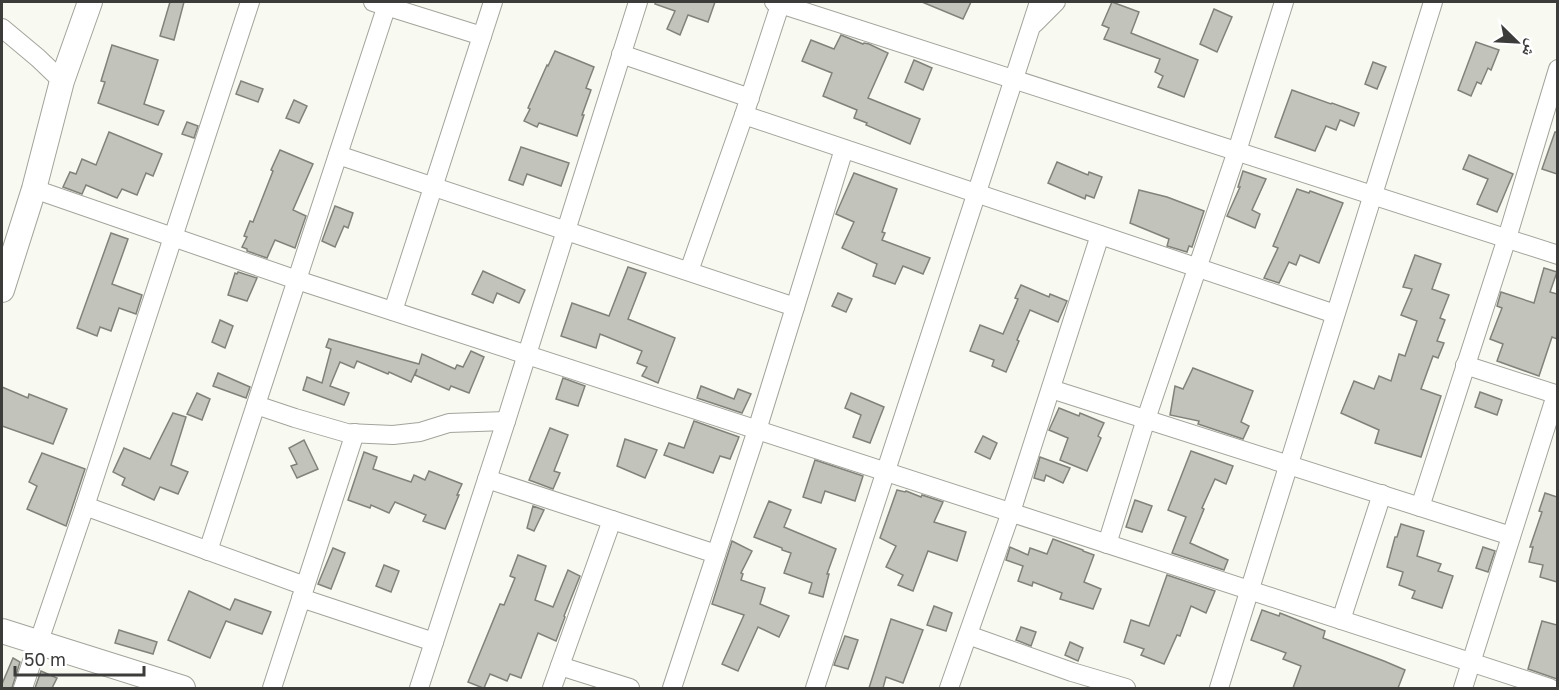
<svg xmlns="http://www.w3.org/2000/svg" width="1559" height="690" font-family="'Golos Text','Noto Naskh Arabic',sans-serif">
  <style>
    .building { fill: #c2c4bc; stroke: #81837b; stroke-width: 1.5 }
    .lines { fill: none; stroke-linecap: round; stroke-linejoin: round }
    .minor-casing { stroke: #a2a49c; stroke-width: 20 }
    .tertiary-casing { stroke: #a2a49c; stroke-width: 26 }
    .minor { stroke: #fff; stroke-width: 18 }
    .tertiary { stroke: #fff; stroke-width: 24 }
  </style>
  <rect width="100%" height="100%" fill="#f8faf2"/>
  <g class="building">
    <polygon points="170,2 184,2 174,40 160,36"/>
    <polygon points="655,2 715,2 708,22 688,15 680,35 667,29 675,11 655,4"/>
    <polygon points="922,2 971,2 963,19"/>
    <polygon points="1112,2 1139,12 1131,33 1198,60 1184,97 1158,87 1163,76 1155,72 1160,59 1104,39 1109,28 1102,25"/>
    <polygon points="1214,9 1232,17 1217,52 1200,44"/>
    <polygon points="841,35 863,44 864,43 869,44 888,53 868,98 920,119 910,144 866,125 867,123 854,118 857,110 823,96 832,73 802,61 811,40 834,49"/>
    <polygon points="1476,42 1499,50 1491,70 1488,68 1481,84 1477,82 1471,96 1458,90"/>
    <polygon points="112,45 158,60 144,104 164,111 158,125 98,103 105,82 101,81"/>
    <polygon points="555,51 594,67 586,88 591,90 582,115 584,115 577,136 539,123 537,127 524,121 530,109 528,108 547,65 548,66"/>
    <polygon points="914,60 932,68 923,90 905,82"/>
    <polygon points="1373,62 1386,67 1377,89 1365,84"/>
    <polygon points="241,81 263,89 258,102 236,94"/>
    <polygon points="1292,90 1331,104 1332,103 1359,113 1354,126 1340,120 1336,130 1326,126 1315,151 1275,137"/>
    <polygon points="294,100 307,106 299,123 286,118"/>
    <polygon points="187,122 198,126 194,138 182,134"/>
    <polygon points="109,132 162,154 153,176 146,173 137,195 122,189 117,198 86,185 82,194 63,187 70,172 76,174 82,159 96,165"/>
    <polygon points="1555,132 1557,132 1557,174 1542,169"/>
    <polygon points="521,147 569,163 561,186 527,174 523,185 509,180"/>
    <polygon points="280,150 313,164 293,210 306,216 295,248 275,240 267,258 247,251 247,249 242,247 247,237 244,236 250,221 253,222 273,171 271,170"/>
    <polygon points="1469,155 1513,174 1497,212 1477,204 1488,179 1463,169"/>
    <polygon points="1057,162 1088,175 1089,172 1102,177 1094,198 1086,195 1085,199 1048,183"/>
    <polygon points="1243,171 1266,179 1252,210 1260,214 1255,228 1227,216 1240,187 1238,187"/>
    <polygon points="854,173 897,189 882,232 885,233 882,240 930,258 923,274 903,266 895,284 873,276 877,264 842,248 854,222 836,214"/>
    <polygon points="1297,189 1309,193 1310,191 1343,203 1319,263 1300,255 1296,265 1289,262 1279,283 1264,278 1278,248 1273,246"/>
    <polygon points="1139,190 1167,197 1204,211 1192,247 1189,246 1187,252 1167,246 1169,239 1130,223"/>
    <polygon points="335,206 353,213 348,228 344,226 335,247 322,241"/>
    <polygon points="111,233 128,239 112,284 142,295 136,314 119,308 111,331 100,327 97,336 77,328"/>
    <polygon points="1415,255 1441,264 1432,289 1449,295 1440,318 1445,320 1437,341 1444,343 1438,358 1433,356 1421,389 1441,396 1421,457 1375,443 1379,430 1341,413 1354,381 1374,389 1379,376 1391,381 1399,354 1405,356 1417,321 1401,315 1412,289 1403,287"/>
    <polygon points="628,267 646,273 628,319 675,338 658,383 642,376 647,367 637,363 642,351 600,334 596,348 561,336 572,303 609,316"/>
    <polygon points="1544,268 1557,272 1550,292 1557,294 1557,339 1552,337 1539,376 1497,361 1503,344 1490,339 1502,308 1497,306 1501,292 1534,303"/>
    <polygon points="483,271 525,290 519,303 497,293 493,303 472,294"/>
    <polygon points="238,272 257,278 247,301 228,295 235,273 237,274"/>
    <polygon points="1021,285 1049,297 1050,294 1067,301 1058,322 1030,310 1017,340 1019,341 1006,372 992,366 994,360 970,351 980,325 1003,334 1018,299 1015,298"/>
    <polygon points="838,293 852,299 846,312 832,306"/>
    <polygon points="220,320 233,326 225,348 212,342"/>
    <polygon points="329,339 419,364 422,354 455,369 457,365 463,367 471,351 484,357 469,393 451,386 449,390 415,375 417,369 411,382 389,372 388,374 357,361 354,368 340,362 330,386 349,393 344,405 303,390 307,377 322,383 331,349 326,347"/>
    <polygon points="1193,368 1253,391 1241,422 1249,426 1243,439 1198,424 1199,421 1170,415 1175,386 1183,389"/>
    <polygon points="218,373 250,387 246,398 213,386"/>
    <polygon points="563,378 585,386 578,406 556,399"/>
    <polygon points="701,386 734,399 738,389 751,394 742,413 697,398"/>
    <polygon points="2,387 28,398 29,394 67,409 53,444 2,426"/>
    <polygon points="1480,392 1502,400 1497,415 1475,407"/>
    <polygon points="197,393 210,399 202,420 187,414"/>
    <polygon points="851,393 884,407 870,443 853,437 861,415 845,408"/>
    <polygon points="1059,408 1079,416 1080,413 1104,423 1098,436 1101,438 1087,471 1060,460 1068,438 1049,430"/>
    <polygon points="173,413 186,417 171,465 188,472 178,494 160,487 154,500 122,485 125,478 113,472 124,448 150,459"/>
    <polygon points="694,421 739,437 730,459 720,456 713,473 664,455 669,443 684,448"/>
    <polygon points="550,428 568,435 554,471 560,473 553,489 529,480"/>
    <polygon points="983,436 997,443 990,459 975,452"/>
    <polygon points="625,439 657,450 645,478 617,466"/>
    <polygon points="304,440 318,469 297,478 291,466 297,464 289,448"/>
    <polygon points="1191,451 1233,466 1226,484 1215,479 1202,508 1204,509 1190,543 1228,560 1224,570 1172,553 1186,517 1168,510"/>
    <polygon points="364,452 377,457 373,469 411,482 414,475 425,480 429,471 462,484 457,495 459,495 445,529 423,521 426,515 395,502 389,513 371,505 370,508 348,500"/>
    <polygon points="42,453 85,469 66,526 27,509 37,486 29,482"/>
    <polygon points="1040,457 1070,468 1063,483 1046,475 1044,481 1034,478"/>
    <polygon points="815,460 863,476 855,501 825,491 821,503 803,497"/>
    <polygon points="897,490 905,492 906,491 921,497 922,495 943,502 934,522 966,532 957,561 928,551 913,591 898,585 903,575 886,567 896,546 880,538"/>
    <polygon points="1545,493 1557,497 1557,582 1540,577 1543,565 1529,562 1533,547 1530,547 1542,512 1539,511"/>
    <polygon points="1135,500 1152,506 1142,532 1126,527"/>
    <polygon points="769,501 791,510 784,527 836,549 827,574 829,574 823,597 809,593 812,583 784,573 791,553 782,550 782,548 754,537"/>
    <polygon points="533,506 544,510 534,531 527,528"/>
    <polygon points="1401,524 1424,531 1417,556 1441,564 1438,571 1453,576 1442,608 1412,598 1415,591 1399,585 1403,572 1387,567 1395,537 1397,537"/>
    <polygon points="1053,539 1083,550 1083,551 1094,555 1084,582 1101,589 1093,609 1060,599 1062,593 1033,582 1032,586 1018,581 1023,566 1006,560 1010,547 1028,555 1030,548 1047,554"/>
    <polygon points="732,541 752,551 741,573 743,574 741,580 765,588 760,604 789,616 779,637 758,627 738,671 722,664 744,615 712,604"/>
    <polygon points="1483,547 1495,551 1488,572 1476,568"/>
    <polygon points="333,548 345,553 331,589 318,584"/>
    <polygon points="518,555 546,566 535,600 553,607 568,570 580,576 564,616 565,617 556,641 538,633 521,678 510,674 507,681 490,674 484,688 483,688 468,682 500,604 504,605 515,578 510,576"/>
    <polygon points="384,565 399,571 391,592 376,586"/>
    <polygon points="1167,575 1215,591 1206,613 1191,606 1180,636 1177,635 1164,664 1141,655 1144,649 1124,642 1131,620 1149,626"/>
    <polygon points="189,591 230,610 235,599 271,612 262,634 226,621 210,658 168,640"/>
    <polygon points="934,606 952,613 946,631 927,625"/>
    <polygon points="1262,610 1279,616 1280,613 1325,631 1323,638 1384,661 1405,670 1398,688 1293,688 1301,666 1283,659 1286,653 1251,640"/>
    <polygon points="891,619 923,630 903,683 886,677 883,688 869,688"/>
    <polygon points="1542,621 1557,625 1557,679 1528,669"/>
    <polygon points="1021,627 1036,632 1031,646 1016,640"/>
    <polygon points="119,630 157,642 153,654 115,643"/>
    <polygon points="845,636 858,640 848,669 834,665"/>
    <polygon points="1070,642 1083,648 1078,661 1065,655"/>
    <polygon points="13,658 20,662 12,688 2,688 2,684"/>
    <polygon points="41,671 57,678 52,688 35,688"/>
  </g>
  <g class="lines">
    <g class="minor-casing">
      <g id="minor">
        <polyline points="373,2 482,36"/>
        <polyline points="774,2 1558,255"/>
        <polyline points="1034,24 1056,2"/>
        <polyline points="2,28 38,58 62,81"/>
        <polyline points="621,54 750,98"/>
        <polyline points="744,115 1335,314"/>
        <polyline points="338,155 795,307"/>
        <polyline points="34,189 297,280 1550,688"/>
        <polyline points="689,271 744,115 781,2"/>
        <polyline points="393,311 493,2"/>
        <polyline points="1465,365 1558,395"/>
        <polyline points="1051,389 1511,536"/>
        <polyline points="256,405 295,418 347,433 393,435 420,432 449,423 506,421"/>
        <polyline points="487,479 716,554"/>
        <polyline points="85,506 305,586"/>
        <polyline points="1420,507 1507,238 1558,69"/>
        <polyline points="1107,544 1146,419 1237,151 1284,2"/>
        <polyline points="208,551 388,2"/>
        <polyline points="301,598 434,642"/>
        <polyline points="1341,620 1382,494"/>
        <polyline points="968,635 1072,672 1126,688"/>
        <polyline points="560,666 630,688"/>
        <polyline points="23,688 85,506 250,2"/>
        <polyline points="272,688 355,433"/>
        <polyline points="419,688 506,421 638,2"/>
        <polyline points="552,688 612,520"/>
        <polyline points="672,688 757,430 844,149"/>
        <polyline points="815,688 1039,2"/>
        <polyline points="949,688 1011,512 1100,235"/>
        <polyline points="1219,688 1433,2"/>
        <polyline points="1463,688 1556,395"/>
      </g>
    </g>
    <g class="tertiary-casing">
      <g id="tertiary">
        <polyline points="2,290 34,189 62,81 90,2"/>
        <polyline points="2,631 183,688"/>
      </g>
    </g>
    <use href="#minor" class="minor"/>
    <use href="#tertiary" class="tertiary"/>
  </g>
  <rect width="1559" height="690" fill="none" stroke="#3c3d3a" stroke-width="6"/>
  <g transform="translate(1517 42) rotate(114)" stroke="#ffffff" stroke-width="4.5" paint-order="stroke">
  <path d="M0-4.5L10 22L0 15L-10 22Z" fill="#3c3d3a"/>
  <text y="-9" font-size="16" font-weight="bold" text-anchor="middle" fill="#3c3d3a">ش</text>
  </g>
  <path d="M15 666v9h129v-9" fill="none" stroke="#3c3d3a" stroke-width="3"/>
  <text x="24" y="666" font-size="18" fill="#3c3d3a" stroke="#ffffff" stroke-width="4.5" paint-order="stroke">50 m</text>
</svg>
